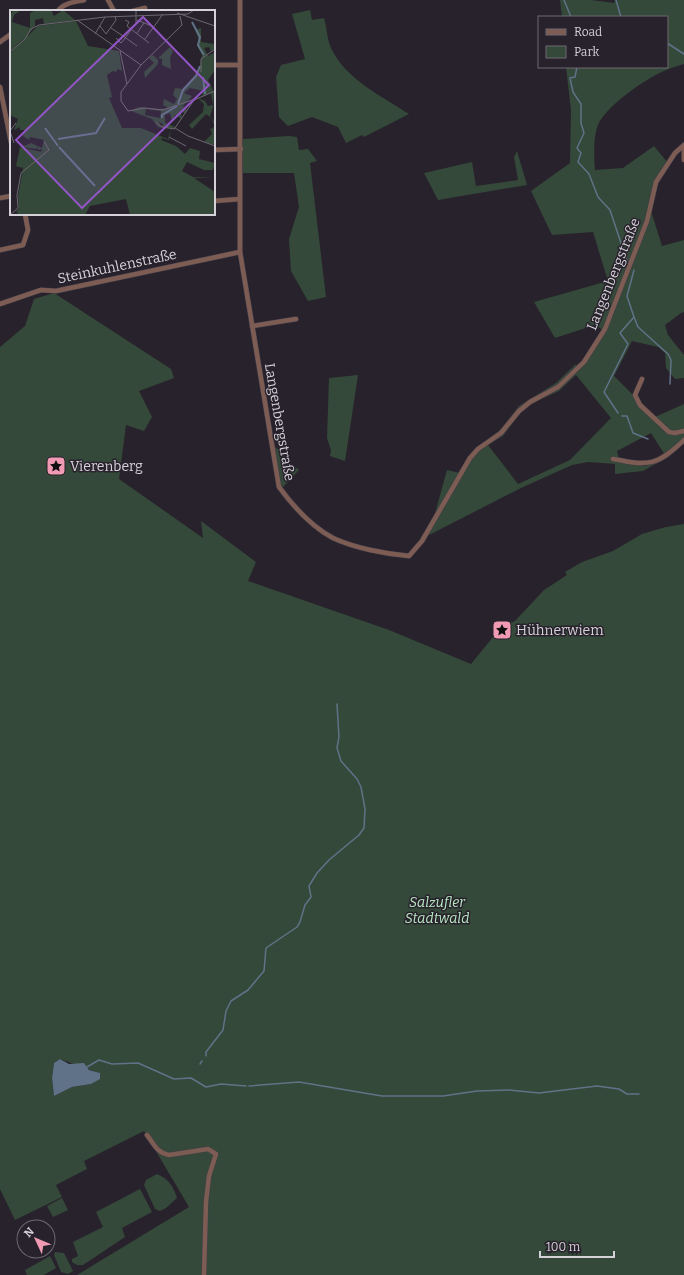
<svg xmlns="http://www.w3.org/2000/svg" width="684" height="1275" font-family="Bitter,serif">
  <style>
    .green { fill: #344939; fill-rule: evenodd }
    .water { fill: #607288 }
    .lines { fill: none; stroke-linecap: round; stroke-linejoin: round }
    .stream { stroke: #607288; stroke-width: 1.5 }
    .minor-casing { stroke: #443e48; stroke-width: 5.5 }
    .minor { stroke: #7d5c54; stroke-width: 4.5 }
    .labels { text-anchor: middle; stroke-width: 3; stroke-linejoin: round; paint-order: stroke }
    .street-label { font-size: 14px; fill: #d5d1d8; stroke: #28222c }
    .poi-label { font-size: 14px; fill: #d5d1d8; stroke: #28222c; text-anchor: start }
    .park-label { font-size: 14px; font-style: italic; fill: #b7e7c2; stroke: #28222c }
    .inset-river { fill: none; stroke: #607288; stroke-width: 2 }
    .inset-road { fill: none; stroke: #6d6871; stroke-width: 1 }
    .view { fill: #9255c5; fill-opacity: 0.15; stroke: #9255c5; stroke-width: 2 }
    .inset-edge { fill: none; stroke: #d5d1d8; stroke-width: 2 }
  </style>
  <rect width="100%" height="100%" fill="#28222c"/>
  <g class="green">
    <path d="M560,0H591L614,3L615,0H684V64C677,66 670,68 664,71C645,79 606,106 598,125C593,137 594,157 595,170L623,168L654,146L667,162L655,180L651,211L662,246L684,240V312L681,313L665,325L668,335L684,355V378L675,379L666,368L665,353L658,347L632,341L614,376L655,417L684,404V438L665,455L651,433L617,451L619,459L618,462L645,466L666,458L643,471L615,474V464L588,462L572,465L521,488L429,535L447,470L460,473L480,446L501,429L519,406L556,383L576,364L578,368L603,330L595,325L555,338L534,302L608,281L593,232L552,235L531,191L570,163L571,110L566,67H667V17H562ZM576,375L611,418L570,460L518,484L488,445L503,436L519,414L530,404L559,391Z"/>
    <path d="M310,10L312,20L324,18C327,28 327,39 331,48C346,80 382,96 409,114L364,137L362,135L346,143L338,127L312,117L288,126L279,117L276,77L281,65L305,59L292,14Z"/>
    <polygon points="289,136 297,137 299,150 308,149 317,161 310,163 326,297 308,301 291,271 289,239 299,207 294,173 243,173 243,139"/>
    <polygon points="517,151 527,185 438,200 424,173 472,162 476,186 518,180 514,157"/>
    <path d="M54,293L171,369L174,378L139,391L152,417L144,431L126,425L119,479L203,538L201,521L256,562L248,581L389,630L471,664L502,626L515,621L544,590L567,575L565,572L582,562L613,551L642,534L666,527L684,524V1275H77L189,1207L144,1131L84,1161L87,1169L56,1185L62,1197L15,1220L0,1189V347L25,326L34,299ZM60,1059L99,1073L91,1084L72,1087L54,1096L52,1078L54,1063Z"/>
    <polygon points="358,375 345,461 330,456 331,450 327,438 329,378"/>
    <polygon points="274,446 284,455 284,458 299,470 282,488 279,481"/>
    <path d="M157,1174C169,1179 173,1186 177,1198L166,1208L160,1211L155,1209L144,1185L146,1180Z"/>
    <polygon points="140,1189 152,1212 122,1228 125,1237 83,1265 77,1265 72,1262 72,1259 78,1256 73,1242 103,1227 96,1212"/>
    <polygon points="62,1198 68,1210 53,1217 47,1206"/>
    <polygon points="55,1252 64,1253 73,1271 68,1274 61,1272 54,1255"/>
    <polygon points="50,1256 56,1268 44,1275 27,1275 25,1270"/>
  </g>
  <polygon class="water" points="60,1059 69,1064 84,1063 89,1070 100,1073 100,1079 91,1084 72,1087 54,1096 52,1078 54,1063"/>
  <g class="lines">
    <g class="stream">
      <polyline points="564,0 571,17"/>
      <polyline points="616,0 621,17"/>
      <polyline points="667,43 684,54"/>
      <polyline points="577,67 575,77 570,78 573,92 581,104 581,123 584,133 577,148 581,153 578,162 589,174 598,197 610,210 627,261"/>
      <polyline points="634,317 638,327 668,354 671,360 670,384"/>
      <polyline points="618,413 604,392 628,344 620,333 634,317 627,296 634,270"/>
      <polyline points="622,416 627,416 633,433 648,439"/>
      <polyline points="206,1056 206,1052 223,1030 226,1011 231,1001 248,990 264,971 266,948 297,927 300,922 305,905 311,897 309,886 317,873 329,860 359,835 364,828 365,809 361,787 357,779 341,761 337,748 339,737 337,704"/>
      <polyline points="200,1064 202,1061"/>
      <polyline points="87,1067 99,1060 112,1064 138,1063 174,1079 191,1078 206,1087 221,1084 246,1086"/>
      <polyline points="249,1086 299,1082 382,1096 443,1096 477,1091 509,1090 539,1093 597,1086 619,1089 627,1094 639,1094"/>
    </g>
    <g class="minor-casing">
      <g id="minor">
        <polyline points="108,0 114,11"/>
        <path d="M240,0V252L279,487C293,506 312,527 333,538C354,548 386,554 409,556L422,541L470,458L478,449L501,433L519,411L530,402L558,387L584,362L605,329L622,285L647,221L656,182L675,153L684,145"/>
        <path d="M58,11C63,3 75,2 84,0"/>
        <polyline points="133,11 145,8"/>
        <polyline points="0,42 11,34"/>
        <polyline points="214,65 240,65"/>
        <polyline points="0,87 11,142"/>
        <polyline points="684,147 684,160"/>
        <polyline points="214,150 241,149"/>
        <polyline points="0,198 11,196"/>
        <polyline points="214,201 240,199"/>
        <polyline points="0,250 23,245 28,230 25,214"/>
        <polyline points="0,304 41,290 56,291 240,252"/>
        <polyline points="252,326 296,319"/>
        <polyline points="642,379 635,395 640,405 669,432 675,433 684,431"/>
        <path d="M613,459C649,466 657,466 684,440"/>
        <path d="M147,1135C154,1144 157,1153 169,1155L208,1149L216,1154L209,1176L206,1202L204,1275"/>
      </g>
    </g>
    <use href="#minor" class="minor"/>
  </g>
  <defs>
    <g id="sight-square" transform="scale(1)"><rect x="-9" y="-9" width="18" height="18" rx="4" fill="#f19ab4" stroke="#28222c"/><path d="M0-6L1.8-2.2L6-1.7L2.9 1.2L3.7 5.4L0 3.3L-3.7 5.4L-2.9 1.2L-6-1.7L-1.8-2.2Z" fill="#111"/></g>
  </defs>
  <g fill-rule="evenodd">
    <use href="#sight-square" x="56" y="466"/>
    <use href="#sight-square" x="502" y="630"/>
  </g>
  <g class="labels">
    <g class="street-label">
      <text transform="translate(117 266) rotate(-12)" y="5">Steinkuhlenstraße</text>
      <text transform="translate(613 274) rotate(-68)" y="5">Langenbergstraße</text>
      <text transform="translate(280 422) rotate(80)" y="5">Langenbergstraße</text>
    </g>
    <g class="poi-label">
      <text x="70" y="471">Vierenberg</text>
      <text x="516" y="635">Hühnerwiem</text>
    </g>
    <g class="park-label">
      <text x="437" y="907">Salzufler<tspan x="437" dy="16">Stadtwald</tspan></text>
    </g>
  </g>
  <g transform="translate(10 10)">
    <rect width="205" height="205" fill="#28222c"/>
    <path d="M3,0H11L4,5L2,12L20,18V3L26,0H41L44,6L53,0L65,10L34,14L33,8L25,10V16L16,27L0,41V6ZM66,11L78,36L109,41L112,61L108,59L106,62L103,61L97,65L102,87L99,88L112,118H131L158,129L161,118L152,117L153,114L148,112L152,118L148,117L142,109L121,101L129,97L149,99L158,98L153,95L154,89L164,94L167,89L163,85L165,78L172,79L189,61L192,45L187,35L189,30L185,20L191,18V32L204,34L205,31V39L201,41L199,37L194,38L198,46L205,42V60L198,70L204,82L203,97L200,106L205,113V135L194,132L202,124L200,118L202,119L205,116L201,108L196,104L182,119L179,115L193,102L194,94L188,88L195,91L198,96L203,95L201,83L192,86L193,81L180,78L174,83L182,86L173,96L177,100L175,103L171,102L172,109L165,105L162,112L160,103L155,105V113L166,117L161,119L159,130L152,128L151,130L166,136L175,144L180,138L190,141L189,149L205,153L203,160H194L177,152L172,161L183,167H184L205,168H184L205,182V205H120L116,189L80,196L75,205H9L6,201L9,199L8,187L13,158L6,156L10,137L31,142L32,139L28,140V136L27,139L12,137L9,132L14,136L21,133L32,138L34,130L20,127L19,130L13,126L15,120H10V117L4,120L8,109L0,105V43L28,16ZM136,99L151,101L150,108L135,105ZM160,37L163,41L160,48L161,59L152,55V49L148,48ZM143,45L148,50V54L135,68L134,62L144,53L139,48Z" fill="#344939" fill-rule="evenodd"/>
    <path class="inset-river" d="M182,12L190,27L188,35L194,45M193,67L195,84M168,94L173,80L186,66L190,56M152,108V105L167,96M35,118L48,136M48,129L86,123L95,108M49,137L85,176"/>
    <path class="inset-road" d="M167,3L205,16M170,6L172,15L131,55L111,82V91L118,101L134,98L153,100L185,89M67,10L131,55M115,10L119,12L117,16L139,33M127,10L144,17M90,16L96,24L106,10L105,6M101,18L116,28M127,23L134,13M85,24L95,7M106,28L111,33L113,31L126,13V0M116,28L127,36M135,29L153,4M110,41L117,74M0,42L15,29L21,19L29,15L95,7L178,4L184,0M191,62V49L205,39M146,112L152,117L165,119M165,118L184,90L205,81M165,118L178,126L205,136M159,127L176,136M4,133L0,121L6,113M0,205L8,198L7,185L11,163L39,140L34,131"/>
    <path class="view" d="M133,7L199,75L72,198L6,130Z"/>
    <rect width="205" height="205" class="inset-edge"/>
  </g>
  <rect x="538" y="16" width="130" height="52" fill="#28222c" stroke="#6d6871"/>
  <rect x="546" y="29" width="20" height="6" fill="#7d5c54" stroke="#6d6871"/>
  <text x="574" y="36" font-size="12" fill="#d5d1d8">Road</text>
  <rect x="546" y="46" width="20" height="12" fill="#344939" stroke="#6d6871"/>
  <text x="574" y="56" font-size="12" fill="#d5d1d8">Park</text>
  <g transform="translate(36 1239) rotate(314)"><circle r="19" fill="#28222c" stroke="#6d6871"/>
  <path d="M0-3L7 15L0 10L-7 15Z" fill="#f19ab4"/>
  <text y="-6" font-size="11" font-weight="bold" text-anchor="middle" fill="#d5d1d8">N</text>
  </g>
  <path d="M540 1251v6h74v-6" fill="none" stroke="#d5d1d8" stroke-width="2"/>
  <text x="546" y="1251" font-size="12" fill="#d5d1d8" stroke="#28222c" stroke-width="3" paint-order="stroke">100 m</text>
</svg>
